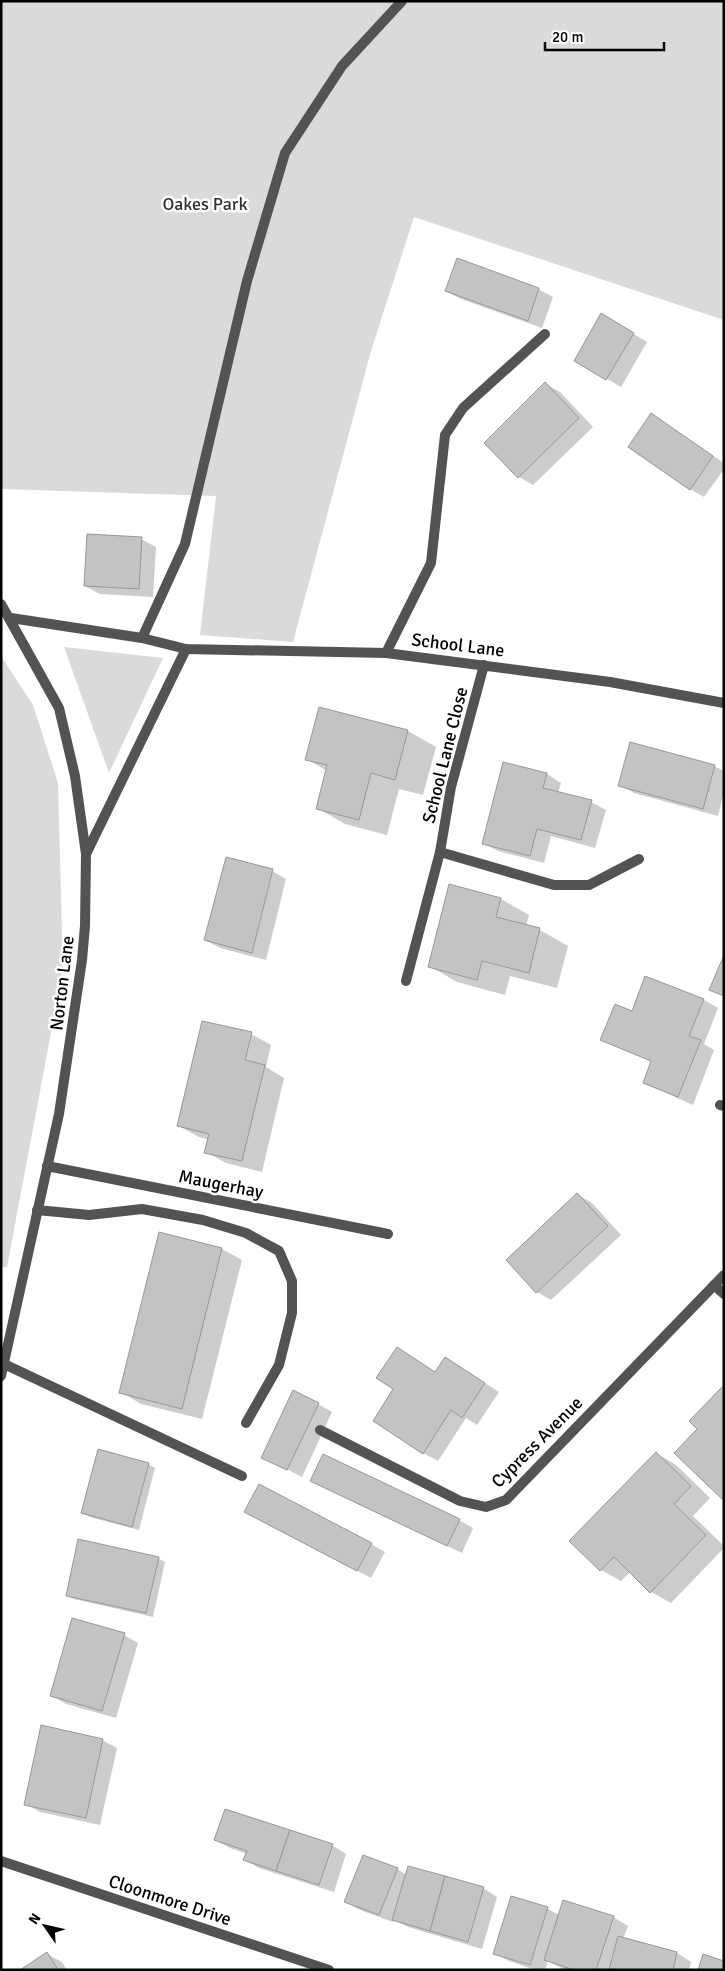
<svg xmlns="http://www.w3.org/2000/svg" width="725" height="1971" font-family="Signika,sans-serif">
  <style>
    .green { fill: #dadada }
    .shadow { fill: #0003 }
    .building { fill: #c3c3c3; stroke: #979797 }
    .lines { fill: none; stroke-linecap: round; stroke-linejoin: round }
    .service { stroke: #535353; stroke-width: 10 }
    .minor { stroke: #535353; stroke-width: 10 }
    .tertiary { stroke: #535353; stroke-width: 10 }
    .labels { text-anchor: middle; stroke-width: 5; stroke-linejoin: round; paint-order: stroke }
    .park-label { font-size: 18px; fill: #313131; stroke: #fff }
    .street-label { font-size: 18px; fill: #000; stroke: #fff }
  </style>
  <rect width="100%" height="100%" fill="#fff"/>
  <g class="green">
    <polygon points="1,1 724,1 724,320 414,217 371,351 293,642 200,635 216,496 1,489"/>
    <polygon points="64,647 163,658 109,773"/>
    <polygon points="1,656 33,705 58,783 63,969 7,1267 1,1267"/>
  </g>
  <g class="shadow">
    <polygon points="538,289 553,297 542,328 461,299 446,291"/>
    <polygon points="602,315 647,342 621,387 575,360"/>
    <polygon points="545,384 560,392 593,427 533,485 519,477"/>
    <polygon points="652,415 724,463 724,469 704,497 690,489"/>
    <polygon points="141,539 156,547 153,597 100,594 85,586"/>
    <polygon points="408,731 436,747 423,795 399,789 387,835 345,824 317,808 327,771 307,759"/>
    <polygon points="504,763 547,774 561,783 558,793 591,802 606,810 595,848 551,836 544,863 498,851 483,843"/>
    <polygon points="714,766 724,771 724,792 718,816 634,793 620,785"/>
    <polygon points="272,871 286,879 266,960 220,948 205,940"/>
    <polygon points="450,886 501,899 529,915 526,926 540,930 568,946 557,988 510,976 505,995 457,982 429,966"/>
    <polygon points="646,978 704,1000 718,1008 704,1044 714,1050 693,1105 644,1083 652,1062 602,1040 632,1012"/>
    <polygon points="251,1034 271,1045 266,1067 284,1078 262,1172 226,1163 206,1152 209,1140 199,1137 179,1126"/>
    <polygon points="577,1194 592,1203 621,1235 551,1300 537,1292"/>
    <polygon points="222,1249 242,1260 202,1419 141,1404 121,1392"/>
    <polygon points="460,1367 499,1392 477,1425 466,1418 438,1461 423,1453 436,1373"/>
    <polygon points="318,1404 332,1412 302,1477 263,1457"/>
    <polygon points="656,1453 676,1465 710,1498 693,1516 724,1546 724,1548 671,1603 651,1592 630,1572 621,1581 601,1570 571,1541"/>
    <polygon points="148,1464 155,1468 139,1530 90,1517 83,1513"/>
    <polygon points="326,1488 459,1520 473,1528 462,1553"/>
    <polygon points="260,1520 371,1544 385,1552 371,1578"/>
    <polygon points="158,1558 165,1562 153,1617 74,1599 67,1595"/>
    <polygon points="124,1635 138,1643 116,1718 66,1704 51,1695"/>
    <polygon points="102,1740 117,1748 100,1825 40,1812 26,1804"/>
    <polygon points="215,1840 332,1845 346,1854 334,1892 259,1868 245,1860 247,1854 230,1848"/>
    <polygon points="397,1869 407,1875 483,1888 497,1897 482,1949 408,1927 394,1920 393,1922 360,1910 346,1902"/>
    <polygon points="512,1898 548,1909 559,1915 613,1917 628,1926 623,1939 677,1953 691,1962 689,1970 565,1970 548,1961 545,1970 535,1970 509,1961 494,1953"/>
    <polygon points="47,1954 62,1962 67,1970 22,1970"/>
  </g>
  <g class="building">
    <polygon points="457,258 539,288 528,321 445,291"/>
    <polygon points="601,313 634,333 606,380 574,361"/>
    <polygon points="545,382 579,418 518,478 484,443"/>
    <polygon points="651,413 713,456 690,490 628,447"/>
    <polygon points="87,534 142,537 139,589 84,586"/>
    <polygon points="319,707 408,730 395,780 371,773 359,820 316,809 327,765 305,760"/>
    <polygon points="630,742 715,765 703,809 618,786"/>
    <polygon points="503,762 547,773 543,788 592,800 581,840 537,829 530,856 482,844"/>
    <polygon points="226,857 273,869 252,953 204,940"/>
    <polygon points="449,884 501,898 496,917 540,928 529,973 482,961 477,980 428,967"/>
    <polygon points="724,955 724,996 709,990"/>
    <polygon points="645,976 704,999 689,1036 701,1040 678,1097 643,1083 651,1061 600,1040 615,1004 632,1011"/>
    <polygon points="202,1021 252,1032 245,1060 265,1065 242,1161 204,1153 209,1134 177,1126"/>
    <polygon points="577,1193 608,1226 536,1293 506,1260"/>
    <polygon points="159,1232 222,1248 182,1409 119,1393"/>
    <polygon points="397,1347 435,1372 445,1357 485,1383 462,1418 451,1410 423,1454 373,1421 393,1389 376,1378"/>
    <polygon points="724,1385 724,1501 674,1453 697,1429 689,1421"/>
    <polygon points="293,1390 319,1403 287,1470 261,1458"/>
    <polygon points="98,1449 149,1463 132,1527 81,1513"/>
    <polygon points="656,1452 691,1486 674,1504 706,1535 650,1593 614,1557 600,1571 569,1541"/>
    <polygon points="323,1454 460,1519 447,1546 310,1481"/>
    <polygon points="259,1484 372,1543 357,1571 244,1512"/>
    <polygon points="78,1539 159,1557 146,1613 66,1596"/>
    <polygon points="72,1618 125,1633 102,1711 50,1696"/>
    <polygon points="41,1725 103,1739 86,1818 24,1805"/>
    <polygon points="225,1809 290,1830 276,1871 243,1860 247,1851 214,1840"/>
    <polygon points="290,1830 333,1844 319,1885 276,1871"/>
    <polygon points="363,1855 398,1868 379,1915 344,1902"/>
    <polygon points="408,1866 445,1876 430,1931 392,1920"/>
    <polygon points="445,1876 484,1887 468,1942 430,1931"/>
    <polygon points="511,1896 548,1907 530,1965 493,1954"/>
    <polygon points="563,1900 614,1916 596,1970 574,1970 544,1960"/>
    <polygon points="618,1936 677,1952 673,1970 609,1970"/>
    <polygon points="47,1952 58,1970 20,1970"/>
    <polygon points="703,1954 724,1961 724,1970 698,1970"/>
  </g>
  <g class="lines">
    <g class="service">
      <polyline points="142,638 185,544 247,281 285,153 342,66 402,1"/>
      <polyline points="386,653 431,563 445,435 463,408 545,334"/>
      <polyline points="720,1105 724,1106"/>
      <polyline points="47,1166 388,1234"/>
      <polyline points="37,1210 89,1215 142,1209 203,1220 246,1233 279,1251 292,1281 292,1313 279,1365 246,1423"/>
      <polyline points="714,1285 724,1294"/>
      <polyline points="4,1364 242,1476"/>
    </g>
    <g class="minor">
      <polyline points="11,618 142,638 186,649 386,653 610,682 724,703"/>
      <polyline points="440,852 554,885 589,885 639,859"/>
      <polyline points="86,854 186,649"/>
      <polyline points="406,981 440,852 451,787 484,665"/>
      <polyline points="320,1430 460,1501 486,1507 506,1500 724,1275"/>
      <polyline points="1,1861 329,1970"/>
    </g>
    <polyline class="tertiary" points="1,604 59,708 75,776 86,854 85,926 82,960 59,1114 1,1376"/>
  </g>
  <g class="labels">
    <g class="park-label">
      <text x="205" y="210">Oakes Park</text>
    </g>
    <g class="street-label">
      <text transform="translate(458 645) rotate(7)" y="6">School Lane</text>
      <text transform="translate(445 755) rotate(-76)" y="6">School Lane Close</text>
      <text transform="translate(62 983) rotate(-83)" y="6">Norton Lane</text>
      <text transform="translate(221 1184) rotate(11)" y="6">Maugerhay</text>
      <text transform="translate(537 1442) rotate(-45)" y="6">Cypress Avenue</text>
      <text transform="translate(170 1900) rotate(18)" y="6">Cloonmore Drive</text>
    </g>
  </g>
  <rect width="725" height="1971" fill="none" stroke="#000000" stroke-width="5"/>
  <g transform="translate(45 1926) rotate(304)" stroke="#ffffff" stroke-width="4" paint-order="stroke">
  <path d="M0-4L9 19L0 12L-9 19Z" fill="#000000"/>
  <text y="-8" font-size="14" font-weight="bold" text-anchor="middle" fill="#000000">N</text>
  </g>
  <path d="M545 42v8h119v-8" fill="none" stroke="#000000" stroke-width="2.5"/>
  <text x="552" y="42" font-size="15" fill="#000000" stroke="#ffffff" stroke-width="4" paint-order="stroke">20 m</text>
</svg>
